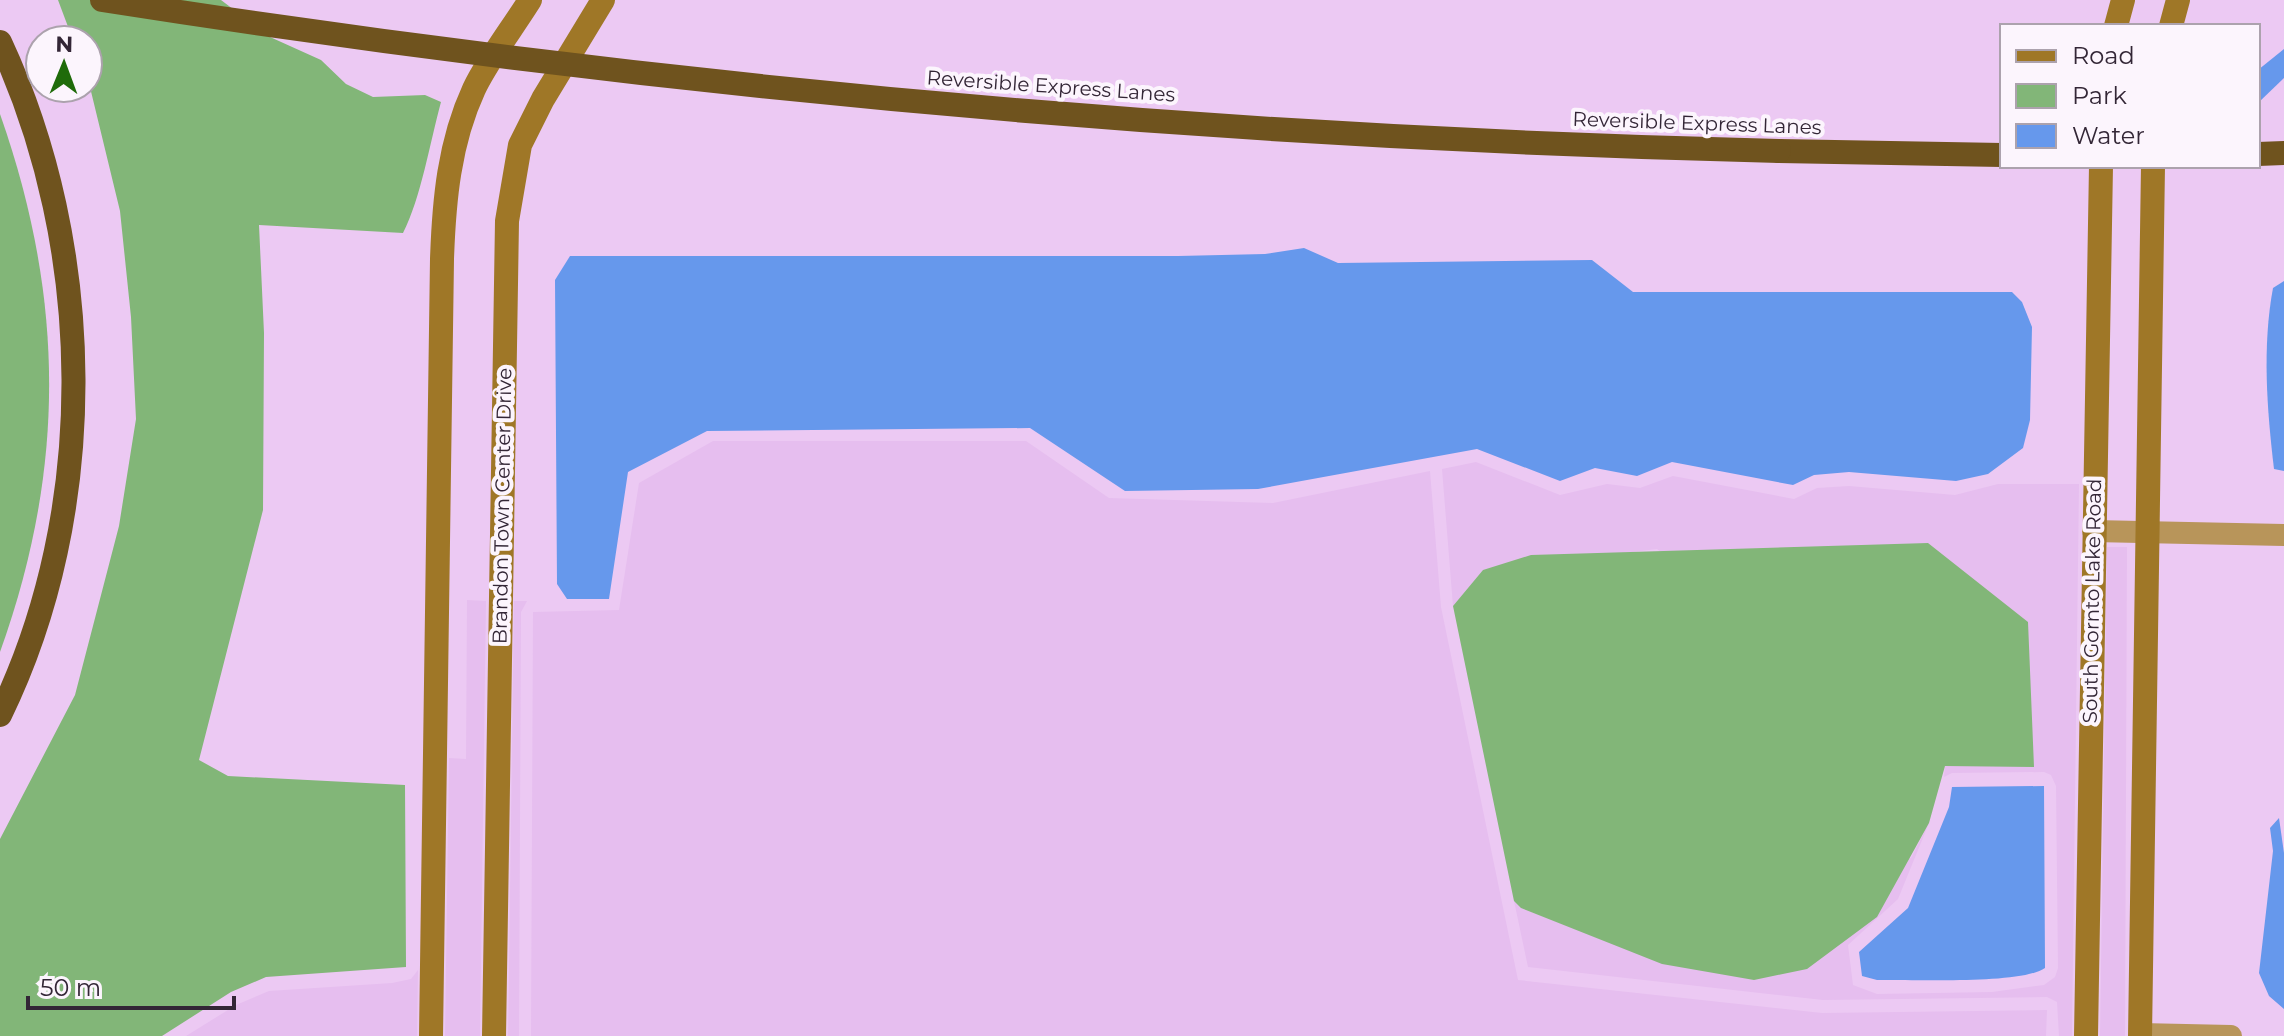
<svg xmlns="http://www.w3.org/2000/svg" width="2284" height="1036" font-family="Montserrat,sans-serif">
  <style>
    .built { fill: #e6beef }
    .green { fill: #82b678 }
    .water { fill: #6698ec }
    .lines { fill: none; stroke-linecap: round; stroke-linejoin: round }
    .street { stroke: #b8955a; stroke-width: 22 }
    .secondary { stroke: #9f7727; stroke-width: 24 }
    .highway { stroke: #6f531e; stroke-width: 24 }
    .highway-bridge { stroke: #6f531e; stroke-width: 24 }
    .labels { text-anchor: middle; stroke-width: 8; stroke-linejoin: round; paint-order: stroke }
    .street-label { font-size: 20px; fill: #332636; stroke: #fcf5fd }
  </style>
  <rect width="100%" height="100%" fill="#ecc9f3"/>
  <g class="built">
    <polygon points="713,441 1026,441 1109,498 1273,503 1430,471 1441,607 1518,980 1822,1013 2047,1010 2046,1036 531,1036 533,612 619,610 639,483"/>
    <polygon points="1476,462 1560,495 1607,484 1640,488 1673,476 1794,499 1817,488 1849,486 1955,495 1998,484 2079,484 2072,1036 2059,1036 2057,1002 2047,997 1823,1000 1528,967 1514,901 1521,908 1588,934 1911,858 1929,823 1898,899 1848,945 1853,985 1877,994 1992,992 2044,985 2055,977 2058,968 2056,786 2051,775 2044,772 1952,773 1944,777 1945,766 1657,549 1483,570 1453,606 1442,469"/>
    <polygon points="2107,547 2127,547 2125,1036 2100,1036"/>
    <polygon points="467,600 486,601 480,1036 445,1036 449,758 466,759"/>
    <polygon points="514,601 527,601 521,612 519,1036 508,1036"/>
    <polygon points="418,970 417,1036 186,1036 236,1005 269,991 392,983 411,979"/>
  </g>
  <g class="green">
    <path d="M58,0H221L270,37L321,60L346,84L373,97L425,95L441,102C430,142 421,198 403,233L259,225L264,333L263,510L199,760L228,776L405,785L406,967L266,977L231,992L162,1036H0V839L75,695L119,526L136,419L131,317L120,211L88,79V40H73Z"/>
    <path d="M0,114C65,299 66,468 0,652Z"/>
    <polygon points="1928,543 2028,622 2034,767 1945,766 1929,823 1877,917 1807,969 1754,980 1662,964 1521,908 1514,901 1453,606 1483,570 1531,555"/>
  </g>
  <g class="water">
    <polygon points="2284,49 2284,78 2258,103 2258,70"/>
    <polygon points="1304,248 1338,263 1592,260 1633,292 2012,292 2022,302 2032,327 2030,420 2023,448 1988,474 1956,481 1849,472 1814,475 1793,485 1672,462 1637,476 1595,468 1560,481 1477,449 1258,489 1125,491 1030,428 707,431 628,472 609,599 567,599 557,584 555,280 570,256 1178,256 1265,254"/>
    <path d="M2284,281V471L2274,469C2267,410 2262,347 2273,288Z"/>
    <path d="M2044,786L2045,968C2020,985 1913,979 1877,980L1862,976L1859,952L1908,908L1949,807L1952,787Z"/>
    <polygon points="2279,818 2284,853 2284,1009 2269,996 2259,973 2273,851 2270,828"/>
  </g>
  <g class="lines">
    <g class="street">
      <polyline points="2093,531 2284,535"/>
      <polyline points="2140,1034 2231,1036"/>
    </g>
    <g class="secondary">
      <polyline points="2116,26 2123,0"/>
      <polyline points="2171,26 2178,0"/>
      <path d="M431,1036L442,259C444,201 449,143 474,89C489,58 512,29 530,0"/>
      <polyline points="494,1036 507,221 520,145 543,99 603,0"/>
      <polyline points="2086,1036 2101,166"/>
      <polyline points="2140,1036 2153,166"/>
    </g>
    <g class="highway">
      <path d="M0,42C96,248 100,510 0,715"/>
      <polyline points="1779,151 2002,155"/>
      <polyline points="2258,154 2284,153"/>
    </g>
    <path class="highway-bridge" d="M102,0C656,87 1218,138 1779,151"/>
  </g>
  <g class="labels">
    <g class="street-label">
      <text transform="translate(1051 86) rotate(4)" y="7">Reversible Express Lanes</text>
      <text transform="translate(1697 123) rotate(2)" y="7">Reversible Express Lanes</text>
      <text transform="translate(502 506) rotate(-89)" y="7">Brandon Town Center Drive</text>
      <text transform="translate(2092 601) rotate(-89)" y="7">South Gornto Lake Road</text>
    </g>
  </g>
  <rect x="2000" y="24" width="260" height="144" fill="#fcf5fd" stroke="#aca2ad" stroke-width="2"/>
  <rect x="2016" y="50" width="40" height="12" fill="#9f7727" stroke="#aca2ad" stroke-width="2"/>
  <text x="2072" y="64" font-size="24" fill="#332636">Road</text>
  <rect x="2016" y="84" width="40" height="24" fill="#82b678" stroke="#aca2ad" stroke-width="2"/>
  <text x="2072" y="104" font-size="24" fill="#332636">Park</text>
  <rect x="2016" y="124" width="40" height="24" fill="#6698ec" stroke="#aca2ad" stroke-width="2"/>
  <text x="2072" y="144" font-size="24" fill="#332636">Water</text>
  <g transform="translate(64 64) rotate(1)"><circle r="38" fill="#fcf5fd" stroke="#aca2ad" stroke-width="2"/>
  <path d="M0-6L14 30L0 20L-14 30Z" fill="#1f6b0a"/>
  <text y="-12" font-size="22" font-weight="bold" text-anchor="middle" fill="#332636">N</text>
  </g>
  <path d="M28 996v12h206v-12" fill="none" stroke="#332636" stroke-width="4"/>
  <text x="40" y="996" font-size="24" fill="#332636" stroke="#fcf5fd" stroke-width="6" paint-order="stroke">50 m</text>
</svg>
